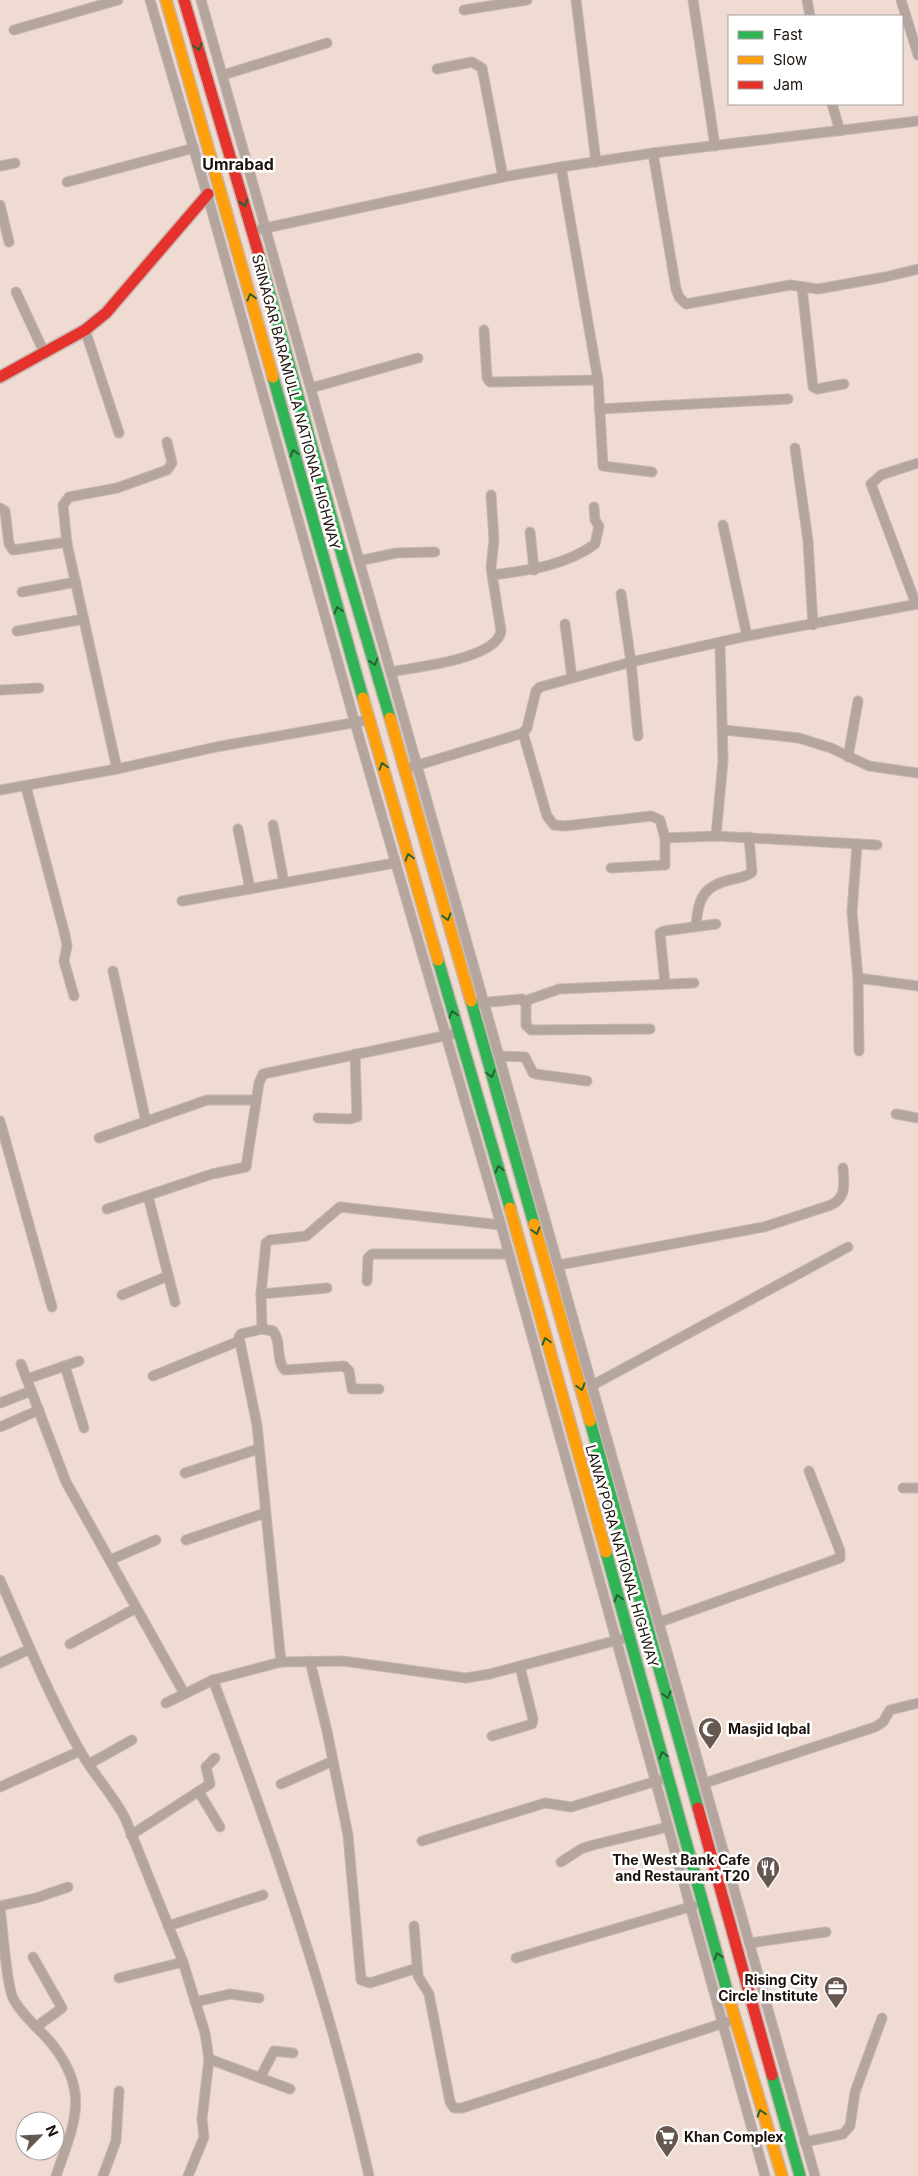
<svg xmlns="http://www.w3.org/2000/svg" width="918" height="2176" font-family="Inter,sans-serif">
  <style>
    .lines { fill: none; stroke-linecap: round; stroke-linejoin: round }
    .street-casing { stroke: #c7b7b1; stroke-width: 11 }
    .fast-casing { stroke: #c7b7b1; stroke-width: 14 }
    .slow-casing { stroke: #c7b7b1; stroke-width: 14 }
    .jam-casing { stroke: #c7b7b1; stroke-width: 14 }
    .street { stroke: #b4a59f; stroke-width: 9 }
    .fast { stroke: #30b455; stroke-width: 11 }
    .slow { stroke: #ff9f0a; stroke-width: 11 }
    .jam { stroke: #e5322d; stroke-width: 11 }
    .oneway { stroke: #266230 }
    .labels { text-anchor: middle; stroke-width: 5; stroke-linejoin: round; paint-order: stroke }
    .street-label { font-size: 14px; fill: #1d110b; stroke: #fff }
    .poi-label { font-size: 14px; font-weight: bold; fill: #1d110b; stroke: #fff; text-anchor: start }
    .quarter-label { font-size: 16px; font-weight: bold; fill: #1d110b; stroke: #fff }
  </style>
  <rect width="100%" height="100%" fill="#efdbd2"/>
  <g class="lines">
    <g class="street-casing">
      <g id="street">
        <polyline points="150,0 211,208 355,723 501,1225 765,2176"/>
        <polyline points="201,0 815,2176"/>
        <polyline points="576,0 596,162"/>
        <polyline points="693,0 715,146"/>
        <polyline points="807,0 810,16"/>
        <polyline points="901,0 918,55"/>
        <polyline points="464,10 527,0"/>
        <polyline points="14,30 118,0"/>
        <polyline points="437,69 472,62 482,68 503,177"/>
        <polyline points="223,75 327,43"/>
        <polyline points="832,104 840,131"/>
        <polyline points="653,153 676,289 679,297 686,304 790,285 818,289 885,277 918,269"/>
        <polyline points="0,166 15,163"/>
        <polyline points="561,167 598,380 603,466 652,472"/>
        <polyline points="67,182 194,148"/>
        <polyline points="0,205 9,242"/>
        <polyline points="261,229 503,177 561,167 653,153 918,121"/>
        <polyline points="802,287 813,387 817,389 844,384"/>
        <polyline points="16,292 44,352"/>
        <polyline points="85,330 119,433"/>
        <polyline points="484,330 487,378 490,382 598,380"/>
        <polyline points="311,388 418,358"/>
        <polyline points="599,409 788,399"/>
        <polyline points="795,448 808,541 813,625"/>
        <polyline points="0,508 5,511 9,544 13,550 67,542"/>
        <polyline points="723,525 747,636"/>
        <polyline points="530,532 534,570"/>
        <polyline points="359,561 396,553 435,552"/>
        <path d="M493,575C529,570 565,566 595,544L599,526L595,520L594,507"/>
        <polyline points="22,592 76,582"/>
        <polyline points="621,594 631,662 638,736"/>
        <polyline points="916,604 871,484 881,475 918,463"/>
        <polyline points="565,624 572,678"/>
        <polyline points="17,631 84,619"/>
        <path d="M391,672C416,667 497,659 501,631L491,568L494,540L491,495"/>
        <polyline points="0,690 39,688"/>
        <polyline points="724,730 799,738 831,748 869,766 918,773"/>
        <polyline points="523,733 547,816 554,825 565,826 651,816 660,820 665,838 665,865 611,868"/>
        <polyline points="848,757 858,701"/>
        <polyline points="412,767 523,733 527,728 536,691 540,687 631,662 747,636 918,604"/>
        <polyline points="117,769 67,544 63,505 69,497 117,488 167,470 172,463 167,442"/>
        <polyline points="26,787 65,935 67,946 64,961 74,996"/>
        <polyline points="0,790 117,769 216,747 369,720"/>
        <polyline points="273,825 284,883"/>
        <polyline points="238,829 250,889"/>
        <polyline points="716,836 723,761 720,644"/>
        <polyline points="665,838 716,836 877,845"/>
        <polyline points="857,844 852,912 858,978 859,1051"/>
        <polyline points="182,901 395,863"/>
        <path d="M696,926C698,897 704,885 734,879C740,877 747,877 752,872L749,837"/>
        <polyline points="113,971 146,1122"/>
        <polyline points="858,978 918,986"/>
        <polyline points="665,984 660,933 664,931 716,924"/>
        <polyline points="525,1001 559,989 694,983"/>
        <polyline points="479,1003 522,999 526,1005 526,1025 531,1030 650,1029"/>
        <polyline points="499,1056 525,1057 533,1073 536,1074 587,1081"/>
        <polyline points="896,1114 918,1118"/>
        <polyline points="318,1118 350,1119 357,1117 355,1054"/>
        <polyline points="0,1121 52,1307"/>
        <polyline points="99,1138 207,1100 256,1100"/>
        <polyline points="148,1196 175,1302"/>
        <polyline points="107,1209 212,1174 246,1167 259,1083 263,1074 458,1033"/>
        <path d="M559,1265L764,1227L831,1205C847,1197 844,1184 843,1168"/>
        <polyline points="367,1281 368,1258 372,1254 508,1254"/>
        <polyline points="261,1294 327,1288"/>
        <polyline points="122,1295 168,1276"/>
        <polyline points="262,1329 261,1294 266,1243 270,1240 306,1236 340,1207 501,1225"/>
        <polyline points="21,1364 66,1482 184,1693"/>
        <polyline points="65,1366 84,1428"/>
        <polyline points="153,1376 239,1341"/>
        <polyline points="27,1379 79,1361"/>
        <polyline points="593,1385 848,1247"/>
        <polyline points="0,1403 31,1391"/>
        <polyline points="0,1427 39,1410"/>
        <polyline points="185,1473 258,1449"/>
        <polyline points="903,1488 918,1488"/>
        <polyline points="186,1540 265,1513"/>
        <polyline points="110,1560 156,1540"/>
        <path d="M0,1580C25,1636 48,1694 79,1749C92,1773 112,1793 125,1818L183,1962L205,2033L209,2059L202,2119L204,2137L188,2176"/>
        <polyline points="660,1622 840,1558 840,1551 809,1471"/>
        <polyline points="70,1644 136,1608"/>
        <polyline points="310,1661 327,1731 348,1835 361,1980 370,1983 417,1968"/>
        <path d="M281,1662L257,1425L239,1337L241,1334L262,1329L273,1331C282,1341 275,1360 285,1370L344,1366L349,1371L352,1389H379"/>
        <polyline points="0,1663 30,1649"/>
        <path d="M213,1680C274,1842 332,2007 369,2176"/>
        <polyline points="166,1703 213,1680 281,1662 343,1661 466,1678 490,1674 629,1637"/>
        <polyline points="492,1736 532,1724 533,1719 520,1667"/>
        <polyline points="89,1764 132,1740"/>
        <polyline points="705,1783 875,1727 883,1722 890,1710 918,1703"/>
        <polyline points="281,1784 333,1761"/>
        <polyline points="0,1787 80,1751"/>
        <polyline points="199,1792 220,1827"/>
        <polyline points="131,1835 210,1784 206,1767 215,1758"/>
        <polyline points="422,1841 545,1803 571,1807 660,1780"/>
        <polyline points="561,1862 581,1849 593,1845 668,1827"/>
        <polyline points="0,1906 36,1898 68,1887"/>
        <path d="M0,1908C3,1928 6,1983 13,1998C22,2016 40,2029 52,2044C91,2093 74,2124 56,2176"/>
        <polyline points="168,1926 263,1895"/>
        <polyline points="414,1926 418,1976 429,1994 450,2102 454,2108 462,2108 727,2022"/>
        <polyline points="750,1943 826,1932"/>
        <polyline points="33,1957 62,2008 36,2027"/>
        <polyline points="516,1958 693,1906"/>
        <polyline points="119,1978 183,1962"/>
        <polyline points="195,2002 230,1994 259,1998"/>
        <polyline points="209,2059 290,2089"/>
        <polyline points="260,2078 274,2051 293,2053"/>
        <polyline points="805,2142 843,2134 850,2126 855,2092 882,2018"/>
        <polyline points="103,2176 116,2141 119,2091"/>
      </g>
    </g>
    <g class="fast-casing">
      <g id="fast">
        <polyline points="259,255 338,541 390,718"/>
        <polyline points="273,377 363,698"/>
        <polyline points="438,960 510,1208"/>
        <polyline points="471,1001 534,1224"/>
        <polyline points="590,1421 698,1808"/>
        <polyline points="606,1552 729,1998"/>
        <polyline points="772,2075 800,2176"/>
      </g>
    </g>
    <g class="slow-casing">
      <g id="slow">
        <polyline points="166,0 273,377"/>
        <polyline points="363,698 438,960"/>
        <polyline points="390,718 471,1001"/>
        <polyline points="510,1208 606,1552"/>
        <polyline points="534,1224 590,1421"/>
        <polyline points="729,1998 782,2176"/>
      </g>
    </g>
    <g class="jam-casing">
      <g id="jam">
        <polyline points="184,0 259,255"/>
        <polyline points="0,377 85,330 106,313 208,194"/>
        <polyline points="698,1808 772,2075"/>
      </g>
    </g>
    <use href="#street" class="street"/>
    <use href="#fast" class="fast"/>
    <use href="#slow" class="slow"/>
    <use href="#jam" class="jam"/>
  </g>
  <defs><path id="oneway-chevron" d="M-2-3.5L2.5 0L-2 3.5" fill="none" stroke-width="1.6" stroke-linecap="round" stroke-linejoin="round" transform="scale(1.25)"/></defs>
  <g class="oneway">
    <use href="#oneway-chevron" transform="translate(198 47) rotate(74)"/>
    <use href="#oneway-chevron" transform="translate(244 203) rotate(73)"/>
    <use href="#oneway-chevron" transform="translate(251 297) rotate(-105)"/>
    <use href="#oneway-chevron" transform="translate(294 453) rotate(-105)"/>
    <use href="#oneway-chevron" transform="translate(338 610) rotate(-106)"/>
    <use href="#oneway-chevron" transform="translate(374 662) rotate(73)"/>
    <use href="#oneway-chevron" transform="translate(383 766) rotate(-106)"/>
    <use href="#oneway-chevron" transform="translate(409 857) rotate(-106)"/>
    <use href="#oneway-chevron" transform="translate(447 917) rotate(74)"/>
    <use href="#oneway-chevron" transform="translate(453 1014) rotate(-106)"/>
    <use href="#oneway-chevron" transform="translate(491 1074) rotate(74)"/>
    <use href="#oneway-chevron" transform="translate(499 1169) rotate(-106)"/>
    <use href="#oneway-chevron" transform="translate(536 1231) rotate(74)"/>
    <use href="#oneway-chevron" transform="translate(546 1341) rotate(-106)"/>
    <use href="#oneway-chevron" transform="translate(581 1387) rotate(74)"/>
    <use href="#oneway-chevron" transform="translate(618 1598) rotate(-106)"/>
    <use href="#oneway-chevron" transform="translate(667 1695) rotate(74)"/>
    <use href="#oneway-chevron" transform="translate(663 1755) rotate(-106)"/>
    <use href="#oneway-chevron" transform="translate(718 1956) rotate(-105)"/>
    <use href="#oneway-chevron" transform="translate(761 2113) rotate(-107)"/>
  </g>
  <defs>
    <g id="mosque-pin" transform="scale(1.25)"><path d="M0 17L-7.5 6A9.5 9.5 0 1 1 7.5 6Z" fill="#665851" stroke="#fff"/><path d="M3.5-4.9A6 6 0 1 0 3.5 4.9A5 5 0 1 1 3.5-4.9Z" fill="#fff"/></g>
    <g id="restaurant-pin" transform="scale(1.25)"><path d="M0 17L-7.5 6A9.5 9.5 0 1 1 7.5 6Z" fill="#665851" stroke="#fff"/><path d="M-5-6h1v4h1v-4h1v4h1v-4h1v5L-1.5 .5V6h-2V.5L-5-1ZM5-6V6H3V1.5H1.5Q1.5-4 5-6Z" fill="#fff"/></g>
    <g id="office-pin" transform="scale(1.25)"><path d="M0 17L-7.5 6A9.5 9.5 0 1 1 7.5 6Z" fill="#665851" stroke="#fff"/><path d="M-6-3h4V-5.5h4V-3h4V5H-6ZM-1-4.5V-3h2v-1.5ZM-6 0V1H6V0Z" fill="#fff"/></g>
    <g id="supermarket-pin" transform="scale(1.25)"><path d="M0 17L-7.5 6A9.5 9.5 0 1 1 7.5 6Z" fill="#665851" stroke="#fff"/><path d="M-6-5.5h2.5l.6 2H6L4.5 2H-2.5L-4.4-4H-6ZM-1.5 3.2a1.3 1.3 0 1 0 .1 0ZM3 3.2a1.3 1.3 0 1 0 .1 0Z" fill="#fff"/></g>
  </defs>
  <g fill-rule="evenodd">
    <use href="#mosque-pin" x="710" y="1729"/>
    <use href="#restaurant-pin" x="768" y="1868"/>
    <use href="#office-pin" x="836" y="1988"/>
    <use href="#supermarket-pin" x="667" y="2137"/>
  </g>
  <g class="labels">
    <g class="street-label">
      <text transform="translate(296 402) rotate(75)" y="5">SRINAGAR BARAMULLA NATIONAL HIGHWAY</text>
      <text transform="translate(622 1556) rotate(74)" y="5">LAWAYPORA NATIONAL HIGHWAY</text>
    </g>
    <g class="poi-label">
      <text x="728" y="1734">Masjid Iqbal</text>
      <text x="750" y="1865" text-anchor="end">The West Bank Cafe<tspan x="750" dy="16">and Restaurant T20</tspan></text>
      <text x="818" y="1985" text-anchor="end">Rising City<tspan x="818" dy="16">Circle Institute</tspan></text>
      <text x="684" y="2142">Khan Complex</text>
    </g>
    <g class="quarter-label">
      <text x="238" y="170">Umrabad</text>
    </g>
  </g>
  <rect x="728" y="15" width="175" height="90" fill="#ffffff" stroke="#a5a09d"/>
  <rect x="738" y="31" width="25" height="8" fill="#30b455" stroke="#a5a09d"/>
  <text x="773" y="40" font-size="15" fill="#1d110b">Fast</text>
  <rect x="738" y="56" width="25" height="8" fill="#ff9f0a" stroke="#a5a09d"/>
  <text x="773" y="65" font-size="15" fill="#1d110b">Slow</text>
  <rect x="738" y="81" width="25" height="8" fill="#e5322d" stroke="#a5a09d"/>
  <text x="773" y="90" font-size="15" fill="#1d110b">Jam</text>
  <g transform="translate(40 2136) rotate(66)"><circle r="24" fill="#ffffff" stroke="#a5a09d"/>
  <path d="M0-4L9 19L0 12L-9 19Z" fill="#665851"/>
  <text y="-8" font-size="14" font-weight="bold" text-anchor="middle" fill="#1d110b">N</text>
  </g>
</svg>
